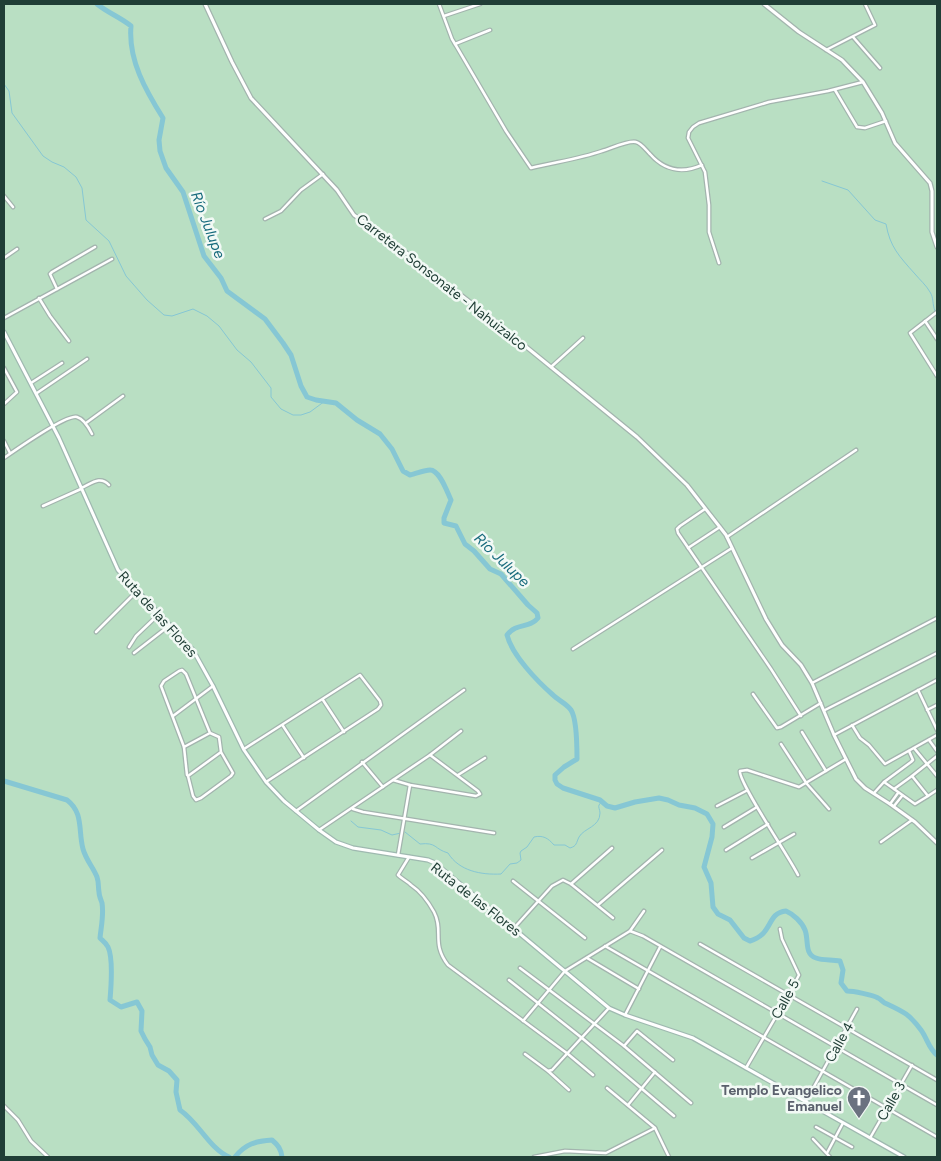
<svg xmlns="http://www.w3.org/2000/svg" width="941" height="1161" font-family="Figtree,sans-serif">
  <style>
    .green { fill: #b9dfc3 }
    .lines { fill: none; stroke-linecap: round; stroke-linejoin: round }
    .stream { stroke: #86c7d4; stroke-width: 1 }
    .river { stroke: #86c7d4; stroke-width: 5 }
    .minor-casing { stroke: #a3b4ae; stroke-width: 5 }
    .tertiary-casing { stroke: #a3b4ae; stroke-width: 5.5 }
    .secondary-casing { stroke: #9fb9b0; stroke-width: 5.5 }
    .minor { stroke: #fff; stroke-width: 2.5 }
    .tertiary { stroke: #fff; stroke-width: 3 }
    .secondary { stroke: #fff; stroke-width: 3 }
    .labels { text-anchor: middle; stroke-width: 5; stroke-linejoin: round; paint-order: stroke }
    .street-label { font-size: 14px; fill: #203e36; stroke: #f2f9f5 }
    .worship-label { font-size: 14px; font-weight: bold; fill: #5b616d; stroke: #f2f9f5; text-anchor: end }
    .water-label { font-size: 15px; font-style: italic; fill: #186b7d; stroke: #f2f9f5 }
  </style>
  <rect width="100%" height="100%" fill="#e1ece7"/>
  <rect class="green" x="4" y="4" width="933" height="1153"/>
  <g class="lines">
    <g class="stream">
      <polyline points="4,84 9,91 12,113 43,156 52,162 64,167 76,177 82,188 86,220 109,241 126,276 147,300 164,315 172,316 193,309 207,316 219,326 237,350 251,362 271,388 271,397 281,409 293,415 301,415 310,412 325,401"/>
      <path d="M822,181L848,190L875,220L886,224C890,247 899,256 915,274C920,280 926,285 930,292C934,298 932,304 935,311"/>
      <polyline points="351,821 358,827 381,830 392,835 401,833"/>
      <path d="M405,832L420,844C437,842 434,849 448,853C459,871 481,875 501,874L510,864L517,863L521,860L520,853L521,851L527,847L534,837C543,835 548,838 554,845H565L570,848C577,846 576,843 579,837C584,828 600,827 600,813C600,810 598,807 599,805L602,801"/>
    </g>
    <g class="river">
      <path d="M97,4C108,13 120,17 131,26C128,60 146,91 163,118L159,140L160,151L166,168L183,192L204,256L221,278L227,291L265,319L283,343L291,355L301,386L307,397L316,400L336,403L357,420L380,434L392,449L403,471L410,475C416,474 424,470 430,470C440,470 447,492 451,500L444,518V523L456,526L465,544L474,551L490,569L501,574L528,605L537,613L538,618C529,629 517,622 507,635C512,655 537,681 553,695C558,700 567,704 571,710C577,719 577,748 577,759L564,767L555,775V780L557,784L563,788L600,800L607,806L615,808L635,802L659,798L668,800L679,805L695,808L707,814L713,824L712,837L704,867L711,883L713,907L718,914L730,920L744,938L750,941C774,934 766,913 786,911C793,914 802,922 805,930C809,940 804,954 816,958C824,961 832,959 840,961L843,970L841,983L847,991C853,991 873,995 878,998C881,999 883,1003 887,1004C904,1012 909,1014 921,1030C927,1038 929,1049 937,1055"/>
      <path d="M4,781L67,800C84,813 78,831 83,849C86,860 93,867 97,877C99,883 98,887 99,892C99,896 101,900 102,903C104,915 101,927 100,938C103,941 106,943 108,947C113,957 111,988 110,1000L121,1007L137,1002L142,1011L141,1031L145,1039L150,1047L152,1055L158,1065L169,1071L177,1080L176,1092L180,1110C199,1123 209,1148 229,1157"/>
      <path d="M235,1157C245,1144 256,1141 272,1140C278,1145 281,1149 282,1157"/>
    </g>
    <g class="minor-casing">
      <g id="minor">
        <path d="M439,4L452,39L458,49L506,131L531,168C555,162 579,159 602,151C610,149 628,140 636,142C641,143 646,150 650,154C664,170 682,174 702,165"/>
        <polyline points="444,16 480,4"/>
        <polyline points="853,37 880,68"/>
        <polyline points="455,44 490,30"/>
        <polyline points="826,50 875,25 865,4"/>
        <polyline points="835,90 857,127 865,128 886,121"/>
        <polyline points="4,196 13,207"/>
        <polyline points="265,219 281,211 301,190 323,174"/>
        <polyline points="4,258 17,249"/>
        <polyline points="719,263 709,232 709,205 705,172 688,138 689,132 693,127 699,123 769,102 828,91 863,82"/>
        <polyline points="57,289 50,274 52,272 95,247"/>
        <polyline points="39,298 50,316 69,341"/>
        <polyline points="937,312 910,333 937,376"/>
        <polyline points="4,318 112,259"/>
        <polyline points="925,321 937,339"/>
        <polyline points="551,367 583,338"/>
        <polyline points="4,368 17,392 4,404"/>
        <polyline points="31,383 62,363"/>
        <polyline points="37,393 87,359"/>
        <polyline points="86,423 123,396"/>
        <polyline points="4,441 10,453"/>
        <path d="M4,458C14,451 67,414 77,417C84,419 89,428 92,434"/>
        <path d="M81,488C91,484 100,475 109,485"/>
        <polyline points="43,506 81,489"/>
        <polyline points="705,509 680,526 677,529 678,533 771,669 801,716"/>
        <polyline points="727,537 856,450"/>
        <polyline points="688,548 720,527"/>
        <polyline points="96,632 137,591"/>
        <polyline points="129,647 136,636 159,614"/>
        <polyline points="573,649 732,548"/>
        <polyline points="134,653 170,625"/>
        <polyline points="812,683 937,618"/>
        <polyline points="918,690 937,730"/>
        <polyline points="753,694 777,728 781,727 821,703"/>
        <polyline points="323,700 344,732"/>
        <polyline points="825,710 937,653"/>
        <polyline points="927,710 937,705"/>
        <polyline points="173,716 213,686"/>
        <polyline points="852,725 860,738 869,745 885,764 937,735"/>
        <polyline points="283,726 304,758"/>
        <polyline points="802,732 826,771"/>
        <polyline points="210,733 184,747 161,686 164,681 179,671 182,670 186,674 210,733 219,737 221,752 233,773 231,776 201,798 196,800 193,796 188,776 221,752"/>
        <polyline points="834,735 937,680"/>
        <polyline points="929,740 937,751"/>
        <polyline points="781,744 807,784 829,809"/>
        <polyline points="184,747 187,775"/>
        <polyline points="914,748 937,776"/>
        <polyline points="244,749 360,675 380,701 381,705 378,709 266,782"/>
        <polyline points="362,762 383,787"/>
        <polyline points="458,775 485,758"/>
        <polygon points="912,776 928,796 915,804 894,789"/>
        <polyline points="912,776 937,756"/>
        <polyline points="393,780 410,785 476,796 480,794 478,791 430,755"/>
        <polyline points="884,782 894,789"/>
        <polyline points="874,793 884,782 911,762 913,760 909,751"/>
        <polyline points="928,796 937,790"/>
        <polyline points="890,804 898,793"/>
        <polyline points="717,806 746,791"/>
        <polyline points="894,806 902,796"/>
        <polyline points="353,809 363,812 494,833"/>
        <polyline points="296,811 464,690"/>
        <polyline points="724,827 757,807"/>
        <polyline points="319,830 430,755 461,731"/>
        <polyline points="881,842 912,820"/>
        <polyline points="726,850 768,824"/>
        <polyline points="398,855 410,785"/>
        <path d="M409,857L398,875C402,879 407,881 411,885C420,891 429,903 434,912C444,931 431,943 448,965L568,1054L593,1075"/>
        <polyline points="752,858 794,834"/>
        <path d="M798,875C790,858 738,782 740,771L747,770L799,787L846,759"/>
        <polyline points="513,881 585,938"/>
        <polyline points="571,884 612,848"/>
        <polyline points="598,905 662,850"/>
        <polyline points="514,928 552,886 563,880 571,884 613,918"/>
        <polyline points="630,931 644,911"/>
        <polyline points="700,944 937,1080"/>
        <polyline points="605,946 937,1137"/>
        <polyline points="587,958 639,989"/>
        <polyline points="520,968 624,1046 691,1103"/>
        <polyline points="509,980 582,1038 674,1116"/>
        <polyline points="625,1015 660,947"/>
        <polyline points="523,1021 565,971 630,931 643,936 937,1105"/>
        <polyline points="624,1046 637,1031 673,1060"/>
        <polyline points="525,1054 548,1071 552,1070 609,1008"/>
        <polyline points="746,1068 789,994 799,975 782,939 780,929"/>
        <polyline points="548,1071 569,1090"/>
        <polyline points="607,1088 655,1128 669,1157"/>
        <polyline points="806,1101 857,1009"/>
        <polyline points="628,1105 655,1072"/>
        <polyline points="4,1106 18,1120 31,1141 48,1157"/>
        <polyline points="816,1127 852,1147"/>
        <polyline points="870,1138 912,1065"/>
        <polyline points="813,1139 830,1157"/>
        <polyline points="827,1153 843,1123"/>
        <polyline points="534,1157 565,1151 606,1153 655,1128"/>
      </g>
    </g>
    <g class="tertiary-casing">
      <g id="tertiary">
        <polyline points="205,4 232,62 251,98 337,190 354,215 391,241 497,323 637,437 687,485 726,535 766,619 782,645 801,665 812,683 834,735 856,779 865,788 890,804 915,822 937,843"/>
        <polyline points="764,4 799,32 842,60 863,82 882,113 895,143 930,183 932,191 932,232 937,247"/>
      </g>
    </g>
    <g class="secondary-casing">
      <polyline id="secondary" points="4,332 59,438 118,570 193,650 213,686 244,750 266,782 284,801 319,830 336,842 353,848 428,860 435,863 609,1008 625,1015 693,1038 904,1157"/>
    </g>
    <use href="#minor" class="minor"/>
    <use href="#tertiary" class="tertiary"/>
    <use href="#secondary" class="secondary"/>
  </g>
  <defs>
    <g id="church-pin" transform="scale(1.25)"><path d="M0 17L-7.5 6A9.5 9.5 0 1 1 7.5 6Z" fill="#6b7280" stroke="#f2f9f5"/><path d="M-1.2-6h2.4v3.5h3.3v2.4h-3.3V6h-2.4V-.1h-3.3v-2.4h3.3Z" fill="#fff"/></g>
  </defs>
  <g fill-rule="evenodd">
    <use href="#church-pin" x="859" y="1098"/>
  </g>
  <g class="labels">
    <g class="street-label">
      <text transform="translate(442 282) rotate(38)" y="5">Carretera Sonsonate - Nahuizalco</text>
      <text transform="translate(158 614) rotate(48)" y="5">Ruta de las Flores</text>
      <text transform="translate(476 899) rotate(38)" y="5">Ruta de las Flores</text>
      <text transform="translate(785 999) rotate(-61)" y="5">Calle 5</text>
      <text transform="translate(839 1042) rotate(-61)" y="5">Calle 4</text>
      <text transform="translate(891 1101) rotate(-60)" y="5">Calle 3</text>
    </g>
    <g class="worship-label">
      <text x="842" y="1095">Templo Evangelico<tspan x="842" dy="16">Emanuel</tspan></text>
    </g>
    <g class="water-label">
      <text transform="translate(208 225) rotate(69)" y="5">Río Julupe</text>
      <text transform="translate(502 560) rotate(44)" y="5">Río Julupe</text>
    </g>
  </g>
  <rect width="941" height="1161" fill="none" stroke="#203e36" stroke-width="10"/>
</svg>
